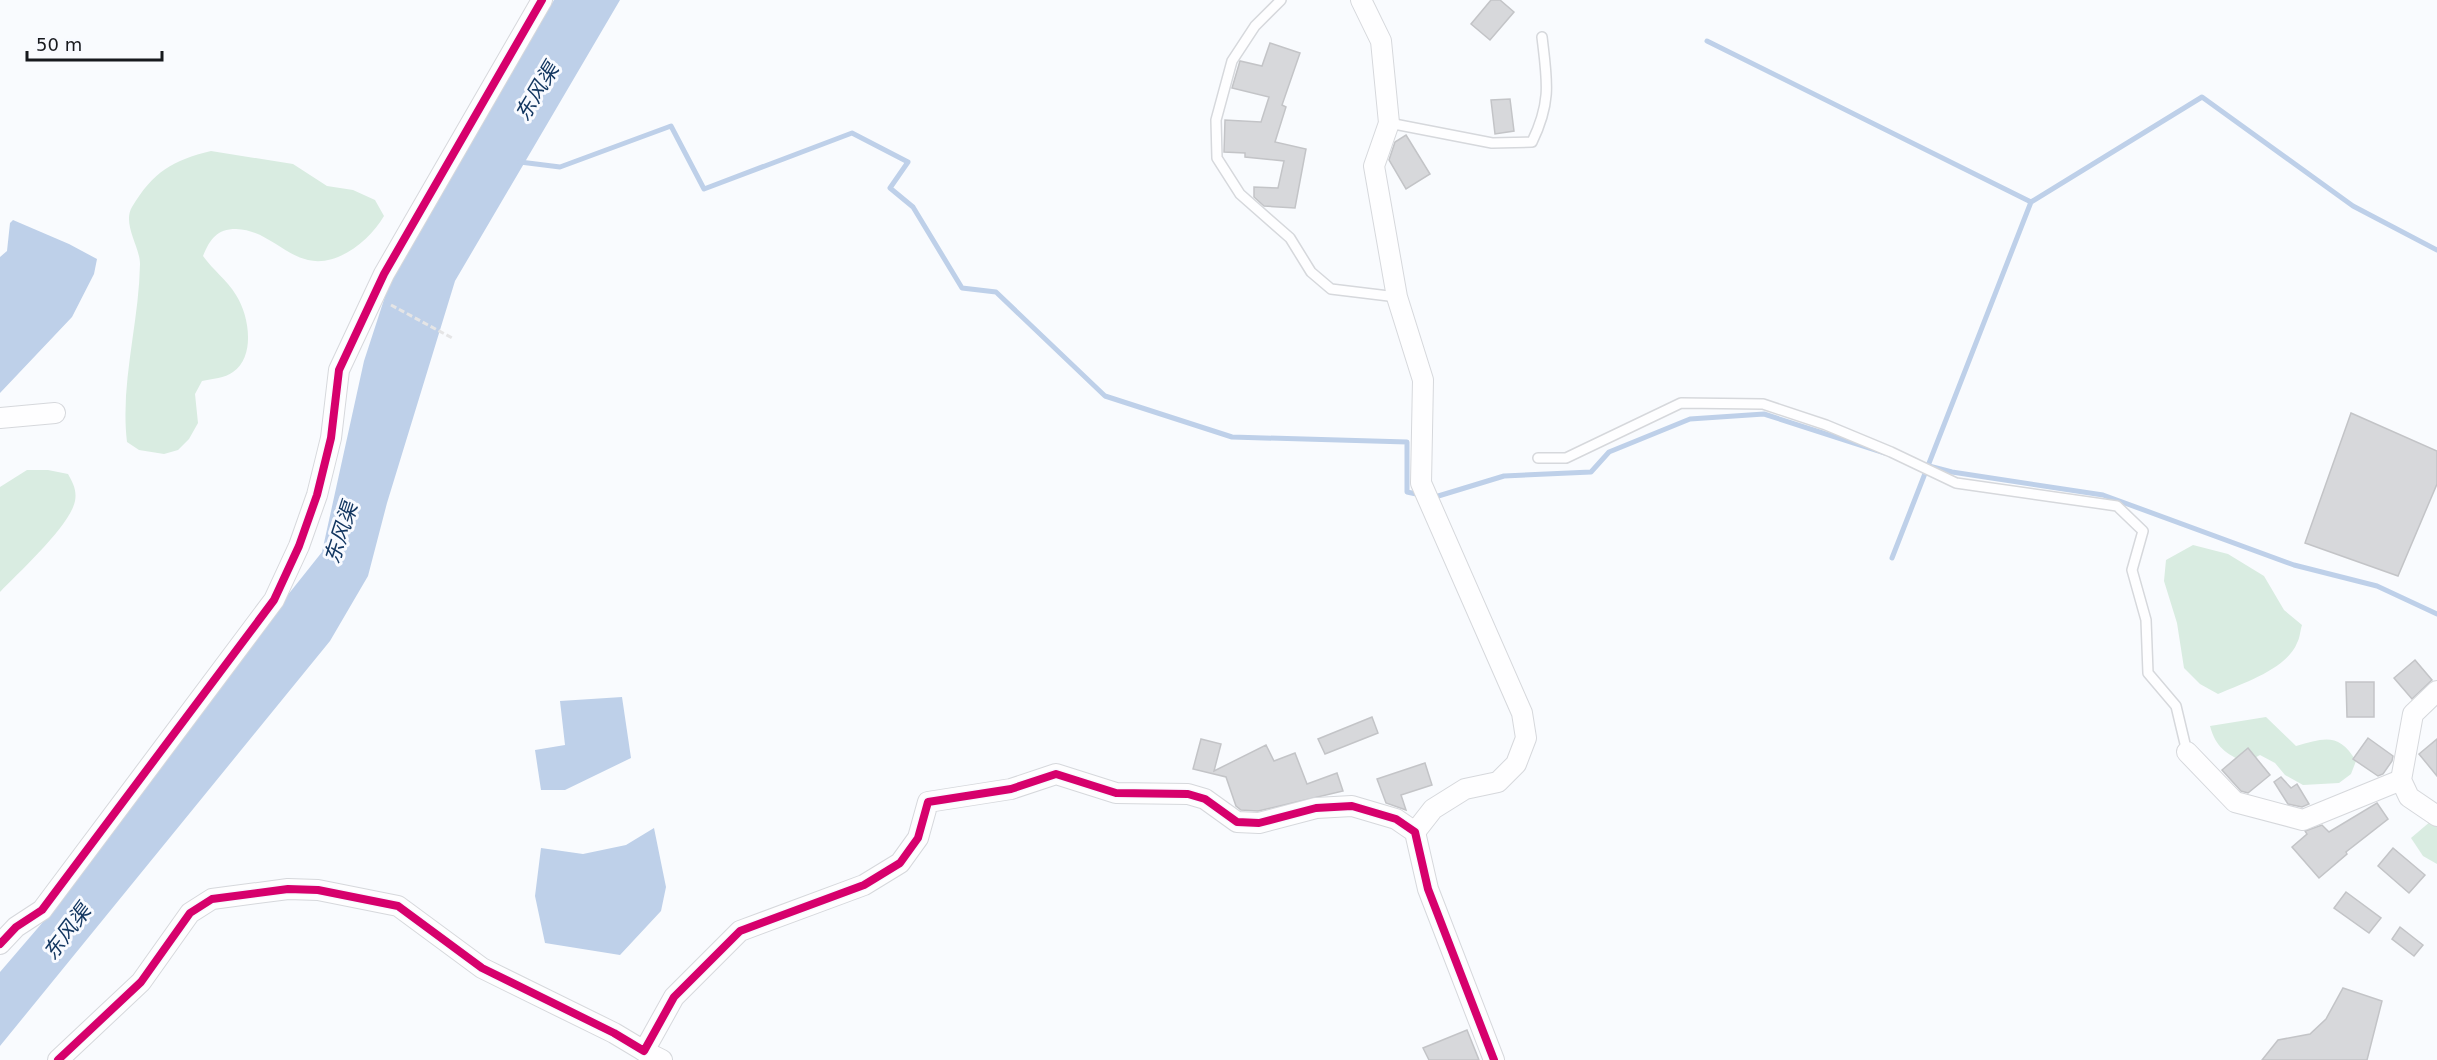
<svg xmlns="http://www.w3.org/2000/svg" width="2437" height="1060" font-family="'DejaVu Sans','Noto Sans SC',sans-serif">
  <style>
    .green { fill: #d9ece1 }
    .water { fill: #bed0e9 }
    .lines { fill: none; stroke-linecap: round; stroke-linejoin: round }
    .stream { stroke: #bed0e9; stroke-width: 5 }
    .building { fill: #d7d8db; stroke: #c3c4c7; stroke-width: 1.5 }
    .lane-casing { stroke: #d6d8dc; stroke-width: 12 }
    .street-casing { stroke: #d6d8dc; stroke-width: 22 }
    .path { stroke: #e5e5e6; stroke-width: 3; stroke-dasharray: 6 3; stroke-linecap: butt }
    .lane { stroke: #fefeff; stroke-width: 9 }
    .street { stroke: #fefeff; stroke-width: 20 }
    .cycleway-casing { stroke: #f8faff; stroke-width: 11 }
    .cycleway { stroke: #d6006c; stroke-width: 8 }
    .labels { text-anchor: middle; stroke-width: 6; stroke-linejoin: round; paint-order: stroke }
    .water-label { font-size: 21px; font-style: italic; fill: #123660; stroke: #f8faff }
  </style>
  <rect width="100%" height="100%" fill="#f9fbfe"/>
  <g class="green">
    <path d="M211,151L293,164L327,186L353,190L375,200L384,216C370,240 338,267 308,260C282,254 266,230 236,229C217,229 210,239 203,256C213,270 227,280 236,295C249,315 256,356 233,372C225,378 212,379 202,381L195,394L198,423L189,439L178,450L164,454L139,450L127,442C120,383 139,324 140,264C140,247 122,224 132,207C153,172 173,160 211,151Z"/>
    <path d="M27,470H48L68,474C73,483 77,490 75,501C70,526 19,572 0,592V487Z"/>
    <path d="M2193,545L2228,554L2264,576L2284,610L2302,625C2300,631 2300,638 2297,643C2287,669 2241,684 2218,694L2200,684L2184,668L2177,623L2164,581L2166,560Z"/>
    <path d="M2266,717L2296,746C2324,738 2339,732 2356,761L2351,774L2339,783L2303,785L2285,775L2275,763L2260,755L2245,763C2226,753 2216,748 2210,726Z"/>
    <polygon points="2437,820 2437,864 2423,856 2411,838 2431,821"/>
  </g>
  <g class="water">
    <polygon points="554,0 620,0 455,281 387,503 368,576 330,641 0,1046 0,972 55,908 283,601 322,552 364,361 393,272"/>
    <polygon points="13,220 69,244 97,259 94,274 72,317 0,393 0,257 7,251 10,223"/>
    <polygon points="622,697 631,758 565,790 541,790 535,750 565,745 560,701"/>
    <polygon points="654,828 666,887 661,911 620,955 545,943 535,896 541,848 583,854 626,845"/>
  </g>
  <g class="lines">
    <g class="stream">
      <polyline points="1707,41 2031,202"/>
      <polyline points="520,162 560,167 671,126 704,189 852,133 908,162 890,188 913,207 962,288 996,292 1105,396 1232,437 1407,442 1407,492 1421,495"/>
      <polyline points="1925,465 1952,472 2103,495 2294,565 2377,586 2437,614"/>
      <polyline points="1431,496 1435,497 1504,476 1591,472 1609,452 1690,419 1764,414 1885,453"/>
      <polyline points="1892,558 2031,202 2202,97 2353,206 2437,250"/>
    </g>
  </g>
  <g class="building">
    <polygon points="1491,0 1500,0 1514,12 1490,40 1471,24"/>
    <polygon points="1270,43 1300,53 1282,105 1286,107 1275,142 1306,149 1295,208 1264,206 1254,197 1254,187 1278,188 1284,161 1245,157 1245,153 1224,152 1225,120 1261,122 1269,97 1232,88 1240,61 1262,66"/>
    <polygon points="1510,99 1514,131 1495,134 1491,100"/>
    <polygon points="1406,135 1430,174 1406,189 1389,160 1395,142"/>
    <polygon points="2351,413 2437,451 2437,484 2398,576 2305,543"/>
    <polygon points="2415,660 2432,680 2412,699 2394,678"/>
    <polygon points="2346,682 2374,682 2374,717 2347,717"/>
    <polygon points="1372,717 1378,733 1325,754 1318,739"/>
    <polygon points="2368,738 2393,756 2392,761 2383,774 2378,776 2353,759"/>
    <polygon points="1201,739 1221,744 1214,771 1266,745 1274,761 1295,753 1307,784 1337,773 1343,791 1258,811 1241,810 1236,806 1226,777 1193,769"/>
    <polygon points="2437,739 2437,776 2419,754"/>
    <polygon points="2248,748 2270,775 2248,793 2241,791 2222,770"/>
    <polygon points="1425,763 1432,785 1401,795 1406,810 1386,803 1377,779"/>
    <polygon points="2281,777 2291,788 2297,784 2309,804 2302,807 2288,804 2274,782"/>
    <polygon points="2377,803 2388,819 2346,852 2347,854 2319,878 2292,847 2307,834 2305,831 2322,825 2329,832"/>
    <polygon points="2393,848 2425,875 2409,893 2378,866"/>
    <polygon points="2346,892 2381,918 2369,933 2334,908"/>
    <polygon points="2400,927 2423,945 2414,956 2392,939"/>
    <polygon points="2343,988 2382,1001 2367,1060 2262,1060 2278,1040 2310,1034 2326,1019"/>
    <polygon points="1467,1030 1479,1060 1429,1060 1423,1048"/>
  </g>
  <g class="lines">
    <g class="lane-casing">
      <g id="lane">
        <polyline points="1281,0 1255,26 1232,61 1216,120 1217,158 1240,194 1290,238 1311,272 1331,289 1397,297"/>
        <path d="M1389,123L1492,143L1532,142C1552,101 1547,80 1542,37"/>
        <polyline points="1538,458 1566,458 1681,403 1763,404 1826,425 1891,452 1956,483 2117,506 2143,531 2132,570 2146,620 2148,673 2176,706 2187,752"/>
      </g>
    </g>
    <g class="street-casing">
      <g id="street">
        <polyline points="1361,0 1381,41 1389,123 1374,166 1397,297 1423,380 1421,483 1522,713 1526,738 1516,764 1498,782 1465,789 1433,809 1415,832"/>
        <polyline points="0,418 55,413"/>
        <polyline points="2437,691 2413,714 2401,780 2409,797 2437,816"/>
        <polyline points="2187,752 2235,802 2303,820 2401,780"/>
        <polyline points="0,944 16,927 42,910 274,600 299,546 317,495 331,438 339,370 384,274 542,0"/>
        <polyline points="644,1051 662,1060"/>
        <polyline points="58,1060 141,982 190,913 212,899 288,889 318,890 398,906 482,968 614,1033 644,1051 674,997 740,931 864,885 900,863 918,838 928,802 1011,789 1056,774 1116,793 1188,794 1205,799 1237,822 1259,823 1316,808 1352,806 1396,819 1415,832 1428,889 1494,1060"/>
      </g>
    </g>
    <polyline class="path" points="391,305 454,339"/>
    <use href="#lane" class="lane"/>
    <use href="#street" class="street"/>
    <g class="cycleway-casing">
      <g id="cycleway">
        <polyline points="0,944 16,927 42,910 274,600 299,546 317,495 331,438 339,370 384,274 542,0"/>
        <polyline points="58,1060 141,982 190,913 212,899 288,889 318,890 398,906 482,968 614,1033 644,1051 674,997 740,931 864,885 900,863 918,838 928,802 1011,789 1056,774 1116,793 1188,794 1205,799 1237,822 1259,823 1316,808 1352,806 1396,819 1415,832 1428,889 1494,1060"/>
      </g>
    </g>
    <use href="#cycleway" class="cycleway"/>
  </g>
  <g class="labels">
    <g class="water-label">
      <text transform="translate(537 92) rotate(-59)" y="7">东风渠</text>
      <text transform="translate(341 533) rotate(-72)" y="7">东风渠</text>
      <text transform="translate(67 932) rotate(-53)" y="7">东风渠</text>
    </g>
  </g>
  <path d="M27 51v9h135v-9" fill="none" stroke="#17191d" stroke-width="3"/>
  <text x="36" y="51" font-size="18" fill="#17191d" stroke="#f8faff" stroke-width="4.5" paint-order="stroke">50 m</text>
</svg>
